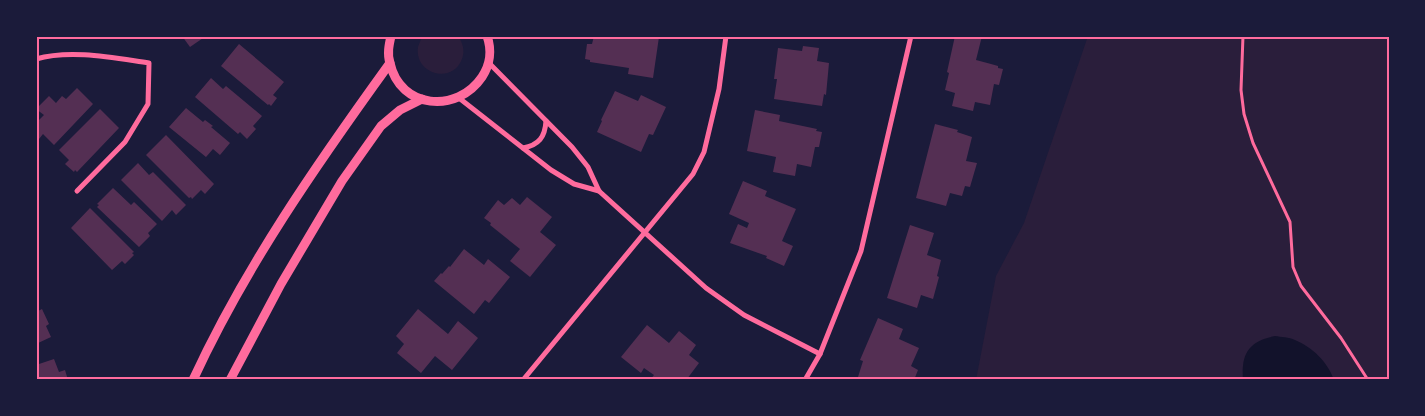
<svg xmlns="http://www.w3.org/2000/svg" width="1425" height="416" font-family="'Golos Text',sans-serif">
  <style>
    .green { fill: #2a1e3b }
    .water { fill: #12122b }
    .building { fill: #542f53 }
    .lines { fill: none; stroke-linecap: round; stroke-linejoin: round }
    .path { stroke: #ff6b9d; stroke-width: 3 }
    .minor { stroke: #ff6b9d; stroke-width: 5 }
    .tertiary { stroke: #ff6b9d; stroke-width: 9 }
    .neatline { fill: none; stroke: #ff6b9d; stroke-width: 2 }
  </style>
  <rect width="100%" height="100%" fill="#1b1b3a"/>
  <g class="green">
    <path d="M423,36H458C463,43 465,51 462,59C452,85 414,74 418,47C419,44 421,39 423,36Z"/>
    <polygon points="1088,36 1389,36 1389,380 976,380 996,276 1024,223"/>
  </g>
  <path class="water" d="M1275,336C1281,337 1289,337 1295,340C1312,347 1328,362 1334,380H1243C1241,353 1249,341 1275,336Z"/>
  <g class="building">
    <polygon points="182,36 206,36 190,47"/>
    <polygon points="594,36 659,37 653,78 628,74 629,68 590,62 590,60 585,59 587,44 592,44"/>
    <polygon points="955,36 982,36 976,60 991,64 998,66 998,68 1003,69 999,85 994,84 990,105 975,102 973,111 952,106 955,93 945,90 949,73 947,72"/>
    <polygon points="239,44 284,82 273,95 277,98 271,106 269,104 268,105 221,66"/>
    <polygon points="803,46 819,48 817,61 829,63 826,95 824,94 822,106 774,99 777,79 774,79 778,48 802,51"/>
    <polygon points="211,78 223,89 226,86 262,116 253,126 256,129 247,139 240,132 238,134 195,97"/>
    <polygon points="77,88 93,104 54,145 43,134 39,139 36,136 36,123 44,115 36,109 49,96 56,103 62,96 66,99"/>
    <polygon points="615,91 638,101 641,95 666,107 653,135 649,134 641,152 597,132 602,121 601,120"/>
    <polygon points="186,108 203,122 205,120 213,126 211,127 230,143 220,155 213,149 206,157 169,127"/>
    <polygon points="100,109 119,128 77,172 75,170 74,172 65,164 69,160 59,150"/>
    <polygon points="755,110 780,115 779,121 817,129 816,131 822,132 819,147 815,147 811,167 797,164 795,176 773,172 776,157 747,151"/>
    <polygon points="935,124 958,130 957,132 972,137 966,161 977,163 970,187 965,186 962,196 950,193 946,206 916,198"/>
    <polygon points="166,135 214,184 205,194 201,190 192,199 191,197 189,198 146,155"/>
    <polygon points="138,163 149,175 153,172 186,205 176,215 172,210 162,221 121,180"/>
    <polygon points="743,181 767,191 765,196 796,209 782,241 793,246 784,266 766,258 767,256 730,243 738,224 747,228 749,223 729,214"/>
    <polygon points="113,188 131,205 134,202 157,224 148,233 150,236 139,247 97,207 99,205 97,204"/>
    <polygon points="527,197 552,217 540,232 556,245 530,277 510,261 520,249 490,225 491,223 484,218 498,200 504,205 512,198 520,205"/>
    <polygon points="90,208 134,252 132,253 134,255 125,264 122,261 112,270 71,228"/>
    <polygon points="910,225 934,233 927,255 941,260 937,276 939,277 933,299 921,295 917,308 887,298"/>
    <polygon points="464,249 484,265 488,259 510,277 489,303 485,300 474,314 434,281 441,273 442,274 449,266 450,267"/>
    <polygon points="42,309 49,324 46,326 51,337 36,344 36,312"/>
    <polygon points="418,309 448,334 458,321 478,338 452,370 435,356 421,373 397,353 404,344 396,336"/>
    <polygon points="878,318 903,329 899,339 919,348 911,366 918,370 914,380 865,380 858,377 863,361 860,360"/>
    <polygon points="647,325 669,343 679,331 696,345 689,355 699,363 687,379 688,380 650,380 654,375 644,368 641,373 621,357"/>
    <polygon points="54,359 59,372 65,370 68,380 36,380 36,365"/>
  </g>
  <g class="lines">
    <polyline class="path" points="1243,36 1241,90 1244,114 1253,143 1290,222 1293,267 1301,286 1341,338 1368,380"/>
    <g class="minor">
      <path d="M36,59C71,49 114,58 149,63L148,104L125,142L77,191"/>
      <polyline points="489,63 572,147 588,167 599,191 706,288 744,315 820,354"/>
      <polyline points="459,98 551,170 574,184 599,191"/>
      <path d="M523,148C539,145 545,137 546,121"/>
      <polyline points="523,380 693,174 704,152 719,89 726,36"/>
      <polyline points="805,380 820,354 861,251 911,36"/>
    </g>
    <g class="tertiary">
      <path d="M391,36C389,45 387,54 390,63C400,109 457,114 482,77C490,65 492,50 487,36"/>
      <path d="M193,380C245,267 317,164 390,63"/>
      <polyline points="230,380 281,284 342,181 381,126 400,110 422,99"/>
    </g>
  </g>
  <rect width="1425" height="416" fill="none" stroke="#1b1b3a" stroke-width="75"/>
  <rect x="38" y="38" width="1350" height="340" class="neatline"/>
</svg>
